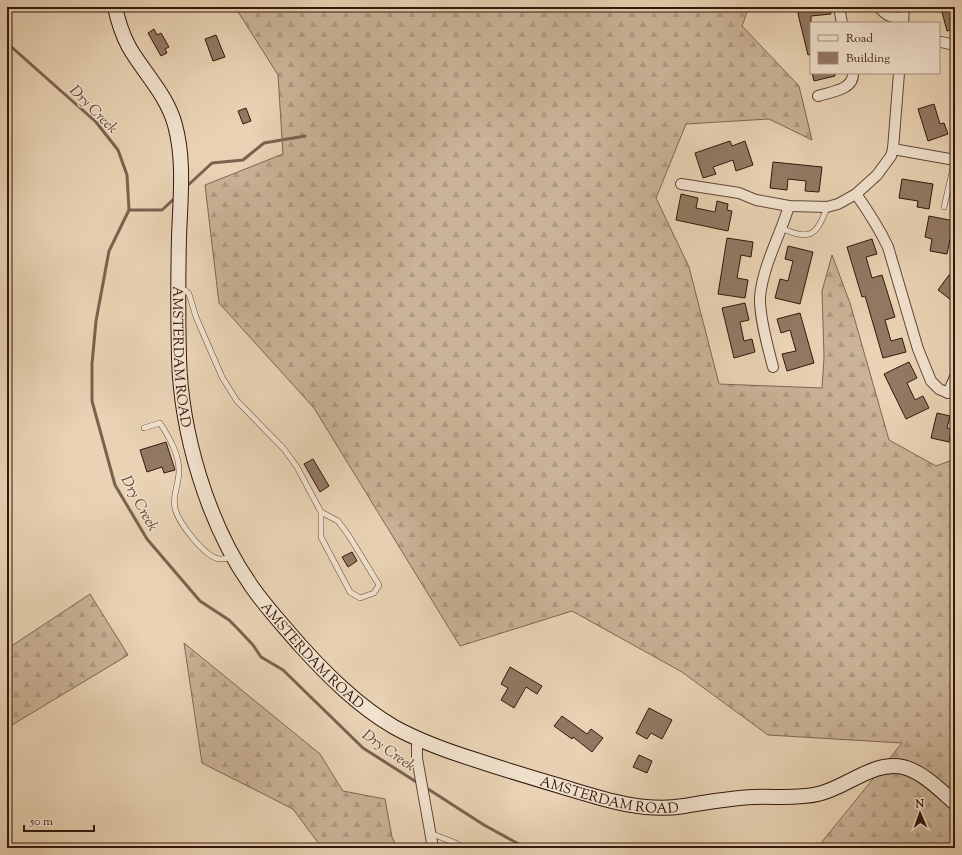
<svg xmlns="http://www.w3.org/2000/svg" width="962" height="855" font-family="'Sorts Mill Goudy',serif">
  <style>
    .forest { fill: url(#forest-firs); stroke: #7e6652 }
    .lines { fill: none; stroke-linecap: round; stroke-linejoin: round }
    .stream { stroke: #7b624f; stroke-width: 3 }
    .building { fill: #927963; stroke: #33180c }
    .lane-casing { stroke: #604736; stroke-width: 6 }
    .street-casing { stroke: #604736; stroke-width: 12 }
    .secondary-casing { stroke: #33180c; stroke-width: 16 }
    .lane { stroke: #f1e2ce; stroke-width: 5 }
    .street { stroke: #f1e2ce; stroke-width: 10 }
    .secondary { stroke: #f1e2ce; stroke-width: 14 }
    .labels { text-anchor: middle; stroke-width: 3; stroke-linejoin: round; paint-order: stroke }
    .street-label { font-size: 14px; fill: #33180c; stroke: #f1e2ce }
    .water-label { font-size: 15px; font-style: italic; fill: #5d4333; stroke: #f1e2ce }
  </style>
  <defs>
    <pattern id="forest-firs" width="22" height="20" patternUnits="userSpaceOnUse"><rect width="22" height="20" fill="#cab397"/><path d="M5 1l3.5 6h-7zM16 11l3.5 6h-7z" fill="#ae9981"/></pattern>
  </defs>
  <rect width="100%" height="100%" fill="#e9d3b4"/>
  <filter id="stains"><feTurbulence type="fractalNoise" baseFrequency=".005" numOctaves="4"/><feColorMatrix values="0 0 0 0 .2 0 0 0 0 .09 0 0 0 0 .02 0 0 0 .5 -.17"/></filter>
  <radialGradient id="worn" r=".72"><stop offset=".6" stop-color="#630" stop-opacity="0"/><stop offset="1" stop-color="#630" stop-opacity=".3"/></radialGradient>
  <g class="forest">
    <polygon points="235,7 749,7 742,26 799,86 812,140 769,119 686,124 656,198 689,267 719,384 822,388 824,357 822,291 832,255 850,303 889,440 936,466 955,459 955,848 817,848 902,743 768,735 682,672 572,611 460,646 314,408 219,303 205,185 283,154 278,75"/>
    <polygon points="90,594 128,655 7,728 7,649"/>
    <polygon points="184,643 320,754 343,791 385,799 392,837 397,848 322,848 293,809 202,763"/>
  </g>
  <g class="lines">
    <g class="stream">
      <polyline points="7,43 96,122 118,150 127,175 129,210 109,251 96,321 92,364 92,401 115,485 147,539 200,601 229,620 237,628 253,645 261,657 283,670 363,748 418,783"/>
      <polyline points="185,188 212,163 243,160 264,143 305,136"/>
      <polyline points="129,210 162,210 176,197"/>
      <polyline points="425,787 484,825 526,848"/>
    </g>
  </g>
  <g class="building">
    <polygon points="797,7 830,7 831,14 811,16 811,54 808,55 799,18"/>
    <polygon points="945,7 955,7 955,29 947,31 942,12 946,11"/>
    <polygon points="154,29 157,35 161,33 169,47 165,49 167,53 161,56 148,33"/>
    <polygon points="216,35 225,57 213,61 205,39"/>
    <polygon points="812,73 835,73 835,76 814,81"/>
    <polygon points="934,104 940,124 944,123 948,134 928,141 918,109"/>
    <polygon points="246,108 251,121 243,124 238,111"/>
    <polygon points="730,141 732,146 745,141 753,165 736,171 733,160 713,167 716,174 703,178 695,153"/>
    <polygon points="773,162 822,167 819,192 805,191 806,181 788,179 787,190 770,188"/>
    <polygon points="902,179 933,184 929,209 917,207 918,201 899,198"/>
    <polygon points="681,194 698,198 696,208 715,212 717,201 728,204 727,210 732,211 728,231 676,220"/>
    <polygon points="929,216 954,221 947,254 930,251 932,239 925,237"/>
    <polygon points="727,238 753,242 751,257 741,255 737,278 748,280 745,298 718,294"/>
    <polygon points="872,239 877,254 866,257 872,278 882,275 895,317 885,320 891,341 902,338 906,352 883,358 865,296 862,297 847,247"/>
    <polygon points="788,246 813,252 800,304 775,298 780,279 788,281 793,261 785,259"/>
    <polygon points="949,275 955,279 955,303 938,290"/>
    <polygon points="745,303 749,320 740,322 744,341 752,339 755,352 734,358 722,308"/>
    <polygon points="800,313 814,363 787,371 782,354 796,351 790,330 781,333 777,319"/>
    <polygon points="909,362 917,378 907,383 915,400 923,396 929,408 906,419 884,374"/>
    <polygon points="937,413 950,416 947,428 952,429 949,442 931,438"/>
    <polygon points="166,442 175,470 164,473 162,467 147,472 140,450"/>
    <polygon points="313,459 329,486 320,492 304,464"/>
    <polygon points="352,552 357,561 348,567 342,557"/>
    <polygon points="510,667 542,686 537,694 526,687 514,708 501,700 508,688 501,684"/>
    <polygon points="649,708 672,720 662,739 651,733 647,739 636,733"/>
    <polygon points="562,716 587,734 591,729 603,738 592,752 573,737 572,739 554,726"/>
    <polygon points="639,755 652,761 647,773 633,767"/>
  </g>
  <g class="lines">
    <g class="lane-casing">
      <g id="lane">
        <polyline points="944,207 955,160"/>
        <path d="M781,228C810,241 817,236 827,207"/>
        <polyline points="179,290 185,290 189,294 196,317 222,377 237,401 284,449 297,467 321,512 321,537 350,592 360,598 374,593 379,585 349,536 338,521 321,512"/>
        <path d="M144,428L160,423C169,437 179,454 179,471C179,484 172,496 175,508C178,522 205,558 220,559C224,559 229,558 233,557"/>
        <polyline points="430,833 453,842 464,848"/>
      </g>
    </g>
    <g class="street-casing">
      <g id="street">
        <polyline points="839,7 842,23"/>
        <path d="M879,7C886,16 892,18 903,18"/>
        <polyline points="903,23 904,7"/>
        <polyline points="941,42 955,45"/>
        <path d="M818,96C830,92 854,90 853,73"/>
        <polyline points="893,149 955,160"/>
        <polyline points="681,184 739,193 756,200 789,206 827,207 838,204 856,194 877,175 891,156 893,149 899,73"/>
        <path d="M856,194C868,211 879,228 888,247L918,349L931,381L939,389L948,393H955"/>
        <path d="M773,367C768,348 759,316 760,297C763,265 780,236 789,206"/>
        <polyline points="948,393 955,377"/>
        <polyline points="417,738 417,758 433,848"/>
      </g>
    </g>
    <g class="secondary-casing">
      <g id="secondary">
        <path id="s1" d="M115,7C118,21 122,34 129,47C144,73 167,95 175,125C185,161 180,201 179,238C178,278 178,318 179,358C181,432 207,522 250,584C264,605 282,624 299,644C327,675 358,706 394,727C421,742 450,752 479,761C506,770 533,778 560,786C600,798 642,813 684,806C708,802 730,798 754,797C775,796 797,799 818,794C846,788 874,760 903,767C923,772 940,790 955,803"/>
      </g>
    </g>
    <use href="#lane" class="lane"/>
    <use href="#street" class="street"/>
    <use href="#secondary" class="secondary"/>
  </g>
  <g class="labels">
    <g class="street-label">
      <text dy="5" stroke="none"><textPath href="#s1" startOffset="366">AMSTERDAM ROAD</textPath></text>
      <text dy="5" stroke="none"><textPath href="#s1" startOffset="702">AMSTERDAM ROAD</textPath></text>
      <text dy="5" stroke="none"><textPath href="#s1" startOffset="1038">AMSTERDAM ROAD</textPath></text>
    </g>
    <g class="water-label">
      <text transform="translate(94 109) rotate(45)" y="5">Dry Creek</text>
      <text transform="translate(140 503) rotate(61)" y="5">Dry Creek</text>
      <text transform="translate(389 750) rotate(35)" y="5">Dry Creek</text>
    </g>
  </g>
  <rect width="962" height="855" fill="none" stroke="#e9d3b4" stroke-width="24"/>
  <rect x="8" y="8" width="946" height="839" fill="none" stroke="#33180c" stroke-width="2"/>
  <rect x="12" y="12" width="938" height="831" fill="none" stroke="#33180c"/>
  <rect x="810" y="22" width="130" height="52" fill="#f1e2ce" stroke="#a59180"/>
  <rect x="818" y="35" width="20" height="6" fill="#f1e2ce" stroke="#a59180"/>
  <text x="846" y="42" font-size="12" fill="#33180c">Road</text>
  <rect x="818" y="52" width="20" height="12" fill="#927963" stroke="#a59180"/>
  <text x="846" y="62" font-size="12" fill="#33180c">Building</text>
  <g transform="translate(920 813) rotate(358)" stroke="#f1e2ce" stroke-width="3" paint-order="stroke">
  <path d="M0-3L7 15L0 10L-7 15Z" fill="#33180c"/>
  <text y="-6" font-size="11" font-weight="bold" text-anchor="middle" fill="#33180c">N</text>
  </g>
  <path d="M24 825v6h70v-6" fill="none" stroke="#33180c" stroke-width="2"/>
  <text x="30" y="825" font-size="12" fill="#33180c" stroke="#f1e2ce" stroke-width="3" paint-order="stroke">50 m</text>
  <rect width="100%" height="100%" filter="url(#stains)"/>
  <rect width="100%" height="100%" fill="url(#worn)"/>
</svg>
